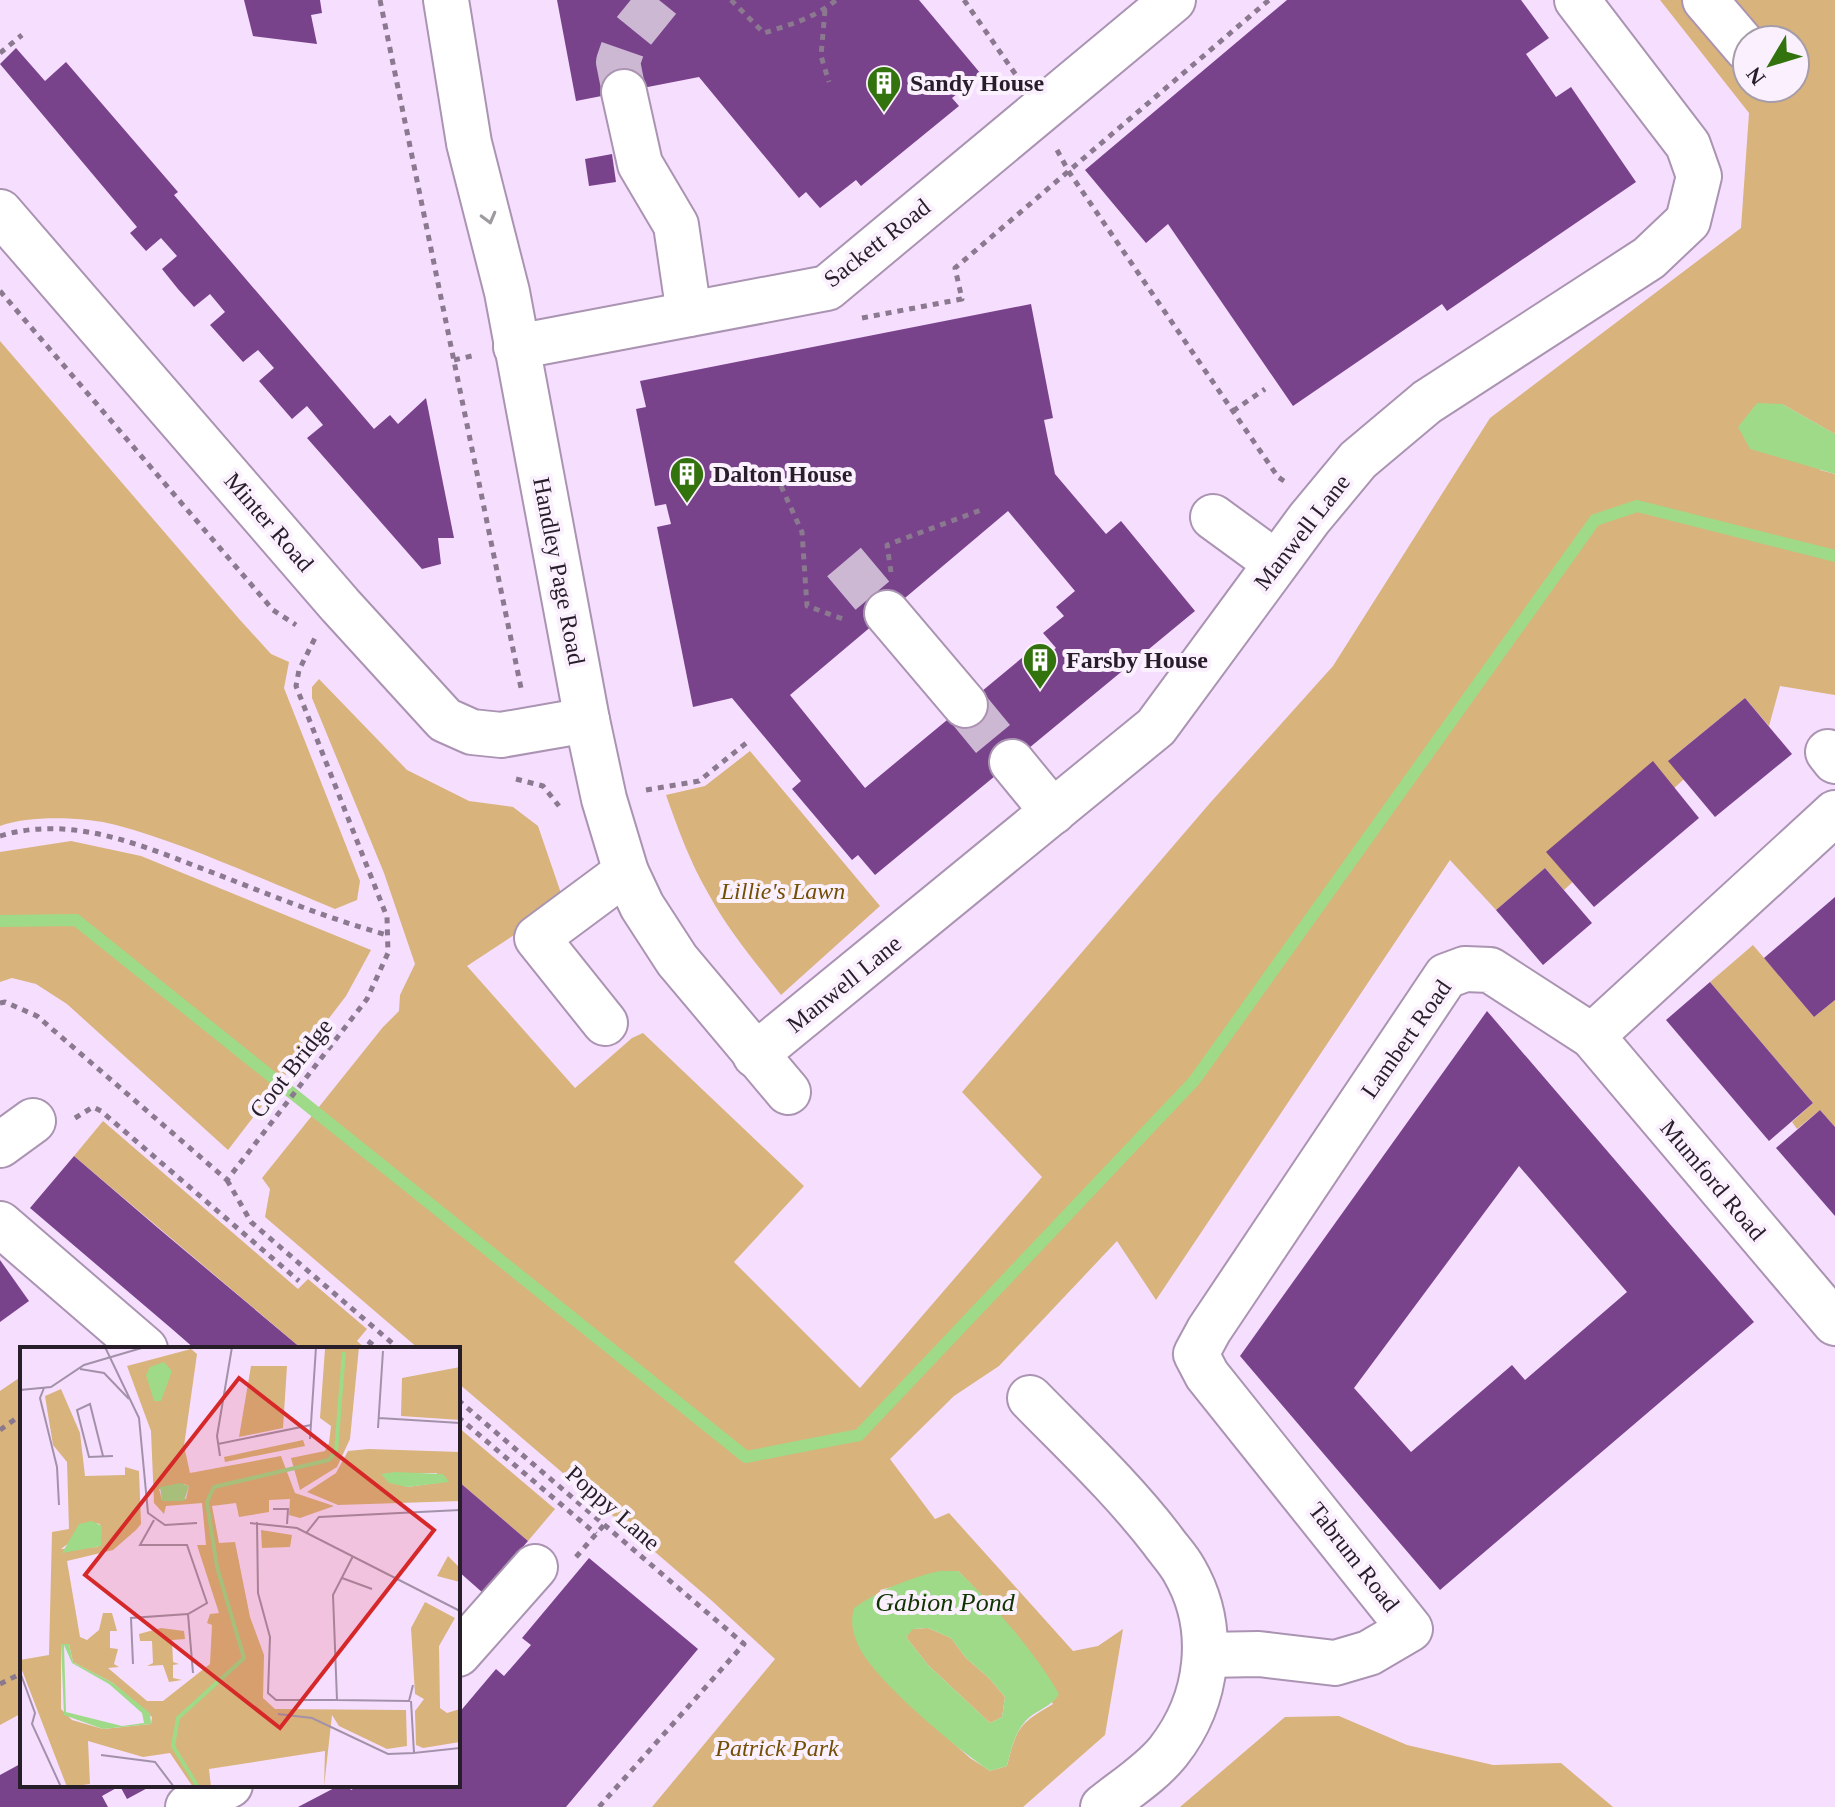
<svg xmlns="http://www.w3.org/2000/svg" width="1835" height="1807" font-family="'Times New Roman',serif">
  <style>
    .green { fill: #d8b37b; fill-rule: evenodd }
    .water { fill: #9fda89; fill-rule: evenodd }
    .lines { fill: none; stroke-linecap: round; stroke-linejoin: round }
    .stream { stroke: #9fda89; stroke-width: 12 }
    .building { fill: #79438b; fill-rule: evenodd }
    .minor-tunnel { stroke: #cdb8d4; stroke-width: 44; stroke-dasharray: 44 22; stroke-linecap: butt }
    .minor-casing { stroke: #aa94b2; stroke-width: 48 }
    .path { stroke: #8a798f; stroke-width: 5; stroke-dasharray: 6 6; stroke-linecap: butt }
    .minor { stroke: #fff; stroke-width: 44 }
    .oneway { stroke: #9e9a9f }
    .labels { text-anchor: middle; stroke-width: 8; stroke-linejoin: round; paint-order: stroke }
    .poi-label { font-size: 24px; font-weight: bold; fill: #271e2a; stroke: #fbf1fe; text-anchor: start }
    .street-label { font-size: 24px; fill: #271e2a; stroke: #fbf1fe }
    .park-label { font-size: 24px; font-style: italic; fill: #734e05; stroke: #fbf1fe }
    .water-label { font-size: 26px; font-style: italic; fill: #0f3400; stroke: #fbf1fe }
    .inset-river { fill: none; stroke: #9fda89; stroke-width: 4 }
    .inset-road { fill: none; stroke: #a391aa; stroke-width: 2 }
    .view { fill: #d62828; fill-opacity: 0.15; stroke: #d62828; stroke-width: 4 }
    .inset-edge { fill: none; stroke: #271e2a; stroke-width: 4 }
  </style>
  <rect width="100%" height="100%" fill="#f6deff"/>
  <g class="green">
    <path d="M1660,0H1835V434L1782,404L1820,470L1835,474V695L1780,686L1769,726L1745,698L1669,760L1684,779L1564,890L1545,868L1496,910L1450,860L1156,1300L1117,1241L999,1366L954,1396L890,1459L935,1519L949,1513L1073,1651L1098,1646L1123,1629L1105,1735L1023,1807H652L775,1659L711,1600L458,1383V1349H419L265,1217L270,1189L262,1178L383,1027L399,1011L400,995L415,964L384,873L312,698V687L319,679L407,770L469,801L513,807L538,826L564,902L467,966L575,1088L632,1038L643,1033L804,1186L734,1262L860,1388L1042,1177L962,1092L1210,803L1333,666L1490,418L1741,228L1749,113ZM1747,40H1795V88H1747ZM958,1571C999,1610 1025,1655 1053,1704C1019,1724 1017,1727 1007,1766L990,1771L970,1758L915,1709L880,1590Z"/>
    <path d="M0,341L240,620L271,654L289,662L284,688L360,881L357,900L335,909C266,881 187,844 116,825C84,817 31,815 0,826Z"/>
    <path d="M750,751L880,906L781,995C755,962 728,930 708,893C690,862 678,829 666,795L705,786Z"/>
    <polygon points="71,841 141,856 371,950 346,996 228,1150 67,1004 36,984 12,978 0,982 0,852"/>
    <polygon points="1753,945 1814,1017 1835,1000 1835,1127 1820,1110 1797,1129 1792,1122 1813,1103 1710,982"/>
    <polygon points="103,1121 298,1289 308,1279 367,1329 357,1341 366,1349 302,1349 74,1156"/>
    <polygon points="22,1376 22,1713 0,1725 0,1391"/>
    <polygon points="458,1427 555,1509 528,1541 458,1481"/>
    <polygon points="928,1628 951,1638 966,1658 989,1678 1005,1697 1002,1717 990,1723 928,1665 906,1637 912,1629"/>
    <polygon points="1339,1716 1407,1745 1493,1765 1561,1763 1613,1807 1180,1807 1285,1717"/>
  </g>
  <g class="water">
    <polygon points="1757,403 1782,404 1835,434 1835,474 1750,449 1738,427"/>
    <path d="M939,1571H958C992,1603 1036,1653 1059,1694C1050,1709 1034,1710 1024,1723C1014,1735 1011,1751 1007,1766L990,1771C957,1749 878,1683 860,1649C853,1635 850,1623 854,1608C881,1589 907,1579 939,1571ZM928,1628L951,1638L966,1658L989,1678L1005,1697L1002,1717L990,1723L928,1665L906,1637L913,1629Z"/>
  </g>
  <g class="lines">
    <polyline class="stream" points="0,921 76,920 746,1457 859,1435 1194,1081 1595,520 1637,506 1835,556"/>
  </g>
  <g class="building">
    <polygon points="244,0 320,0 322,13 311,15 317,44 253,36"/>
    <polygon points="557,0 919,0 981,74 952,98 959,106 861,186 856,180 820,208 806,192 799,198 699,77 576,101"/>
    <polygon points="1287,0 1521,0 1549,38 1526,54 1556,97 1571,87 1636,182 1447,311 1442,304 1293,406 1168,224 1146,243 1085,170"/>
    <polygon points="16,48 45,81 66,62 178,192 174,195 374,429 390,415 398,424 426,398 454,538 438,538 441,564 422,569 307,438 323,425 307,406 292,419 259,381 274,368 258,350 243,362 210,325 225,312 210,294 194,307 178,289 162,269 177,256 161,238 146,251 130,233 137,227 0,64"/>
    <polygon points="612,154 616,182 589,186 585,159"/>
    <path d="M1031,304L1053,418L1044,420L1055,474L1106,534L1121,521L1195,611L875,875L858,855L852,860L792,789L801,781L732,698L693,707L657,527L671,524L666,504L655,506L636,409L646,407L640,381ZM1008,511L1075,591L1056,607L1064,616L1043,633L1056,648L1032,668L1023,657L865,788L790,695Z"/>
    <polygon points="1745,698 1792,754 1715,817 1668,761"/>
    <polygon points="1653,761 1699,818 1594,907 1546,852"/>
    <polygon points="1545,868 1592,923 1543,965 1496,910"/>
    <polygon points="1835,897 1835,1000 1814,1017 1764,958"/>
    <polygon points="1710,982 1813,1103 1769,1141 1666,1020"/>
    <path d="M1487,1011L1754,1322L1440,1590L1240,1356ZM1519,1166L1627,1292L1525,1380L1512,1365L1411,1452L1354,1388Z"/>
    <polygon points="1820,1110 1835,1127 1835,1216 1776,1148"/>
    <polygon points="74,1156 158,1228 302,1349 195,1349 172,1329 30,1208"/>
    <polygon points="0,1260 29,1301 0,1322"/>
    <polygon points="458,1481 528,1541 483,1593 458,1571"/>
    <polygon points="589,1558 698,1649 566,1807 298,1807 340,1785 348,1785 351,1790 360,1785 458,1785 458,1714 496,1669 504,1676 531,1645 522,1638"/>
    <polygon points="22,1763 22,1785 153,1785 127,1799 120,1786 102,1796 108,1807 0,1807 0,1775"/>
  </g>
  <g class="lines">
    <g class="minor-tunnel">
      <polyline points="624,92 618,62 625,42 659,0"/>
      <polyline points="844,562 887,613"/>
      <polyline points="965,705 1012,762"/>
    </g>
    <g class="minor-casing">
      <g id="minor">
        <polyline points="446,0 469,143 507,292 587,720 604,799 626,872 642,906 677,960 788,1092"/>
        <polyline points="1705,0 1747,49"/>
        <polyline points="624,92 640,164 676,225 689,314"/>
        <polyline points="0,212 340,605 445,720 472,732 501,735 587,720"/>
        <polyline points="516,347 827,288 1173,0"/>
        <polyline points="1213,517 1276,563"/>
        <polyline points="887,613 965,705"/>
        <polyline points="1828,752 1835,761"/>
        <polyline points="1012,762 1053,812"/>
        <polyline points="605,1023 537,938 626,872"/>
        <polyline points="1592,1036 1835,813"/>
        <polyline points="755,1055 1156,727 1309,519 1358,460 1427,402 1649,258 1688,221 1699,176 1688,145 1577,0"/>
        <polyline points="0,1145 33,1121"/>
        <polyline points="0,1224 145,1349"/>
        <path d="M1030,1398C1075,1444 1123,1489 1162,1540C1169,1550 1178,1559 1184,1570C1218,1628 1209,1700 1168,1752C1151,1773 1124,1790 1103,1807"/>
        <polyline points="458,1654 535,1567"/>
        <polyline points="1205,1655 1259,1654 1335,1663 1369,1653 1410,1629 1207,1375 1196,1354 1209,1330 1446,976 1465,969 1490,970 1592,1036 1835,1323"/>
        <polyline points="188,1807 230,1785"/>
      </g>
    </g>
    <g class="path">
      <polyline points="380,0 521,688"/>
      <path d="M731,0L764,33C789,25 815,18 836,0"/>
      <polyline points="964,0 1016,75"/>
      <polyline points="825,10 821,56 829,82"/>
      <polyline points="0,53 22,35"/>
      <polyline points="1057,150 1069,172 1278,477 1284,481"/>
      <polyline points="0,291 273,610 296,625"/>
      <polyline points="862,318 962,299 955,268 1269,0"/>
      <polyline points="454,360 476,355"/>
      <polyline points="1233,411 1265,389"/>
      <polyline points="781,486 802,532 807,606 843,619"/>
      <polyline points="891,572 887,545 981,510"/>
      <polyline points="516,779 543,786 559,806"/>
      <polyline points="646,790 699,781 750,740"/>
      <path d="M0,836C76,813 149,849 219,875C275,897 330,919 387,935"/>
      <polyline points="0,1003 5,1002 37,1016 227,1180 367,999 388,953 387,917 296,686 299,670 315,638"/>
      <polyline points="75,1118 93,1107 101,1111 299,1281"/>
      <polyline points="227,1180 251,1222 399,1349"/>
      <polyline points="368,1341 378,1349"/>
      <polyline points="458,1400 744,1644 599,1807"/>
      <polyline points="458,1417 596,1534"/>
      <polyline points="0,1430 22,1414"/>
      <polyline points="576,1557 604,1525"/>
      <polyline points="0,1684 22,1673"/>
    </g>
    <use href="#minor" class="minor"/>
  </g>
  <defs><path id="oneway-chevron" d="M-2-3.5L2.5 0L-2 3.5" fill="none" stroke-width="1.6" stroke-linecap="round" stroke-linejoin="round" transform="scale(2)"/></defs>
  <use class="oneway" href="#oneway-chevron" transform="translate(489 218) rotate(75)"/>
  <defs>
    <g id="building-pin" transform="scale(1.8)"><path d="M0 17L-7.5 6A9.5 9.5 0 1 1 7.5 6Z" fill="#33730d" stroke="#fbf1fe"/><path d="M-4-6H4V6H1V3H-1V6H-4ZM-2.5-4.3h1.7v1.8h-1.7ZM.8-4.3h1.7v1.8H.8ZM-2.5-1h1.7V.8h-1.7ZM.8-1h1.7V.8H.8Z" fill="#fff"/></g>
  </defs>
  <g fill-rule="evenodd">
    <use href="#building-pin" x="884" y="83"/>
    <use href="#building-pin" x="687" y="474"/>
    <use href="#building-pin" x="1040" y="660"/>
  </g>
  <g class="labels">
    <g class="poi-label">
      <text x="910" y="91">Sandy House</text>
      <text x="713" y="482">Dalton House</text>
      <text x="1066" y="668">Farsby House</text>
    </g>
    <g class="street-label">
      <text transform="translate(877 243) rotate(-38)" y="8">Sackett Road</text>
      <text transform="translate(269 522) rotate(49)" y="8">Minter Road</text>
      <text transform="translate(1302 532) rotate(-52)" y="8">Manwell Lane</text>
      <text transform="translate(559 571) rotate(79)" y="8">Handley Page Road</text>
      <text transform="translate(844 984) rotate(-39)" y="8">Manwell Lane</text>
      <text transform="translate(1406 1039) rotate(-55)" y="8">Lambert Road</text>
      <text transform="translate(291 1068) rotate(-52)" y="8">Coot Bridge</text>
      <text transform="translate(1713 1180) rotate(50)" y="8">Mumford Road</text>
      <text transform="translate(613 1508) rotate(41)" y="8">Poppy Lane</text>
      <text transform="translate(1354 1557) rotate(52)" y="8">Tabrum Road</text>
    </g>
    <g class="park-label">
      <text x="783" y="899">Lillie's Lawn</text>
      <text x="777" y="1756">Patrick Park</text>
    </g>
    <g class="water-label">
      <text x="945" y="1611">Gabion Pond</text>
    </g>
  </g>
  <g transform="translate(20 1347)">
    <rect width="440" height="440" fill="#f6deff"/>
    <path d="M313,0H339L330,92L317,120L280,143L271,111L305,104L309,96L311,79L300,71L305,2ZM171,2L177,7L164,99L170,126L261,109L275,146L314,159L280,171L269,168L270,152L249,153V165L219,170L216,156L192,159L199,196L215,195L230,270L244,308L243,351L255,362L386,363L387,399L367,402L319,379L312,368L304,440L305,404L189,422L191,440H173L150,406L123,410L68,394L70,437L47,440L0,318V313L29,308L32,185L49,182L47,115L33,98L25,49L41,42L60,86L65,129L105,128V120L119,124L121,177L116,183L93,203L47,214L60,290L67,293L79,283L83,266H92L97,284H90V301L98,302L94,317L99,320L88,321L127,354H143L190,317L192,278L187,276L190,267L199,266L177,198H186L182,156L146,159L144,167L134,156L131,84L107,19ZM164,137L169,139L166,152L142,153L139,142ZM75,176L80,177L78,200L41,202ZM49,297L53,315L93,336L132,370L131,377L83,382L52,373L41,362V298ZM231,19H267L263,81L219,90ZM440,20V73L381,69L382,31ZM283,93L285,99L205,115L204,110ZM349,102L440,105V154L318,158L287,145L316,126L328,104ZM366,126H417V136L387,140ZM241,183L272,188L270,200L242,201ZM428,209L440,221V235L417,229ZM405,255L435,271L419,299L420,361L427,366L440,362V395L403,401L396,398L395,364L404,352L395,347L391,281ZM141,281L164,284L165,292L152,293L153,315L159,317L153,318V331L162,333L149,335L143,318L127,319L133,316L132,294H120L119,287Z" fill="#d8b37b" fill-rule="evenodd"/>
    <path d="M144,15L152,24L141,54H134L126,28L130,20ZM375,125L423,127L429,135L387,140L369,136L361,127ZM160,136L169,139L164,154H142L140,140ZM72,174L82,179L81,199L42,206L59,177ZM41,297H49L53,315L93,336L130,366L131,377L83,382L44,368ZM44,298L52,316L89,337L122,366L124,376L102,379L46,365Z" fill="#9fda89" fill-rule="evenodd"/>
    <path class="inset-river" d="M178,440L153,399L158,371L224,311L197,220L187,155L194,140L309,113L316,104L324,5"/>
    <path class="inset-road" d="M85,0L119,71L128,166L145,178L177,176M321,0H393M60,22L84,26L109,52M24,41L20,51L37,120L39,158M0,43L31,40L64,18L125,0M359,71L440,76M358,81L363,4M290,92L296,0M198,97L291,78M83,109L70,57L57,63L69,110L93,109M200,109L197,89L212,0M253,162H268L267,177M237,175L238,246L250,290L248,346L256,353H317M230,176L277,181L440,264M0,177V209M287,185L299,170L440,163M333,209L313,248L317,353L389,354L393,338M322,231L352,242M168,267L173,326M113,317L111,271L168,267L187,256L167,198H120L134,173M0,325L15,366L12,377L41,440M391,354L394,406L440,401M258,367L292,371L368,407L394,406M81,408L135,415L154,440"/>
    <path class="view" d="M219,31L414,183L260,381L65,228Z"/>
    <rect width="440" height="440" class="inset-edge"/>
  </g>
  <g transform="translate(1771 64) rotate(232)"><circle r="38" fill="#fbf1fe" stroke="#a69da9" stroke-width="2"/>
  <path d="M0-6L14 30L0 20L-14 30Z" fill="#33730d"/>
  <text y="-12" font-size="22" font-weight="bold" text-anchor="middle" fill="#271e2a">N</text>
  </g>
</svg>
